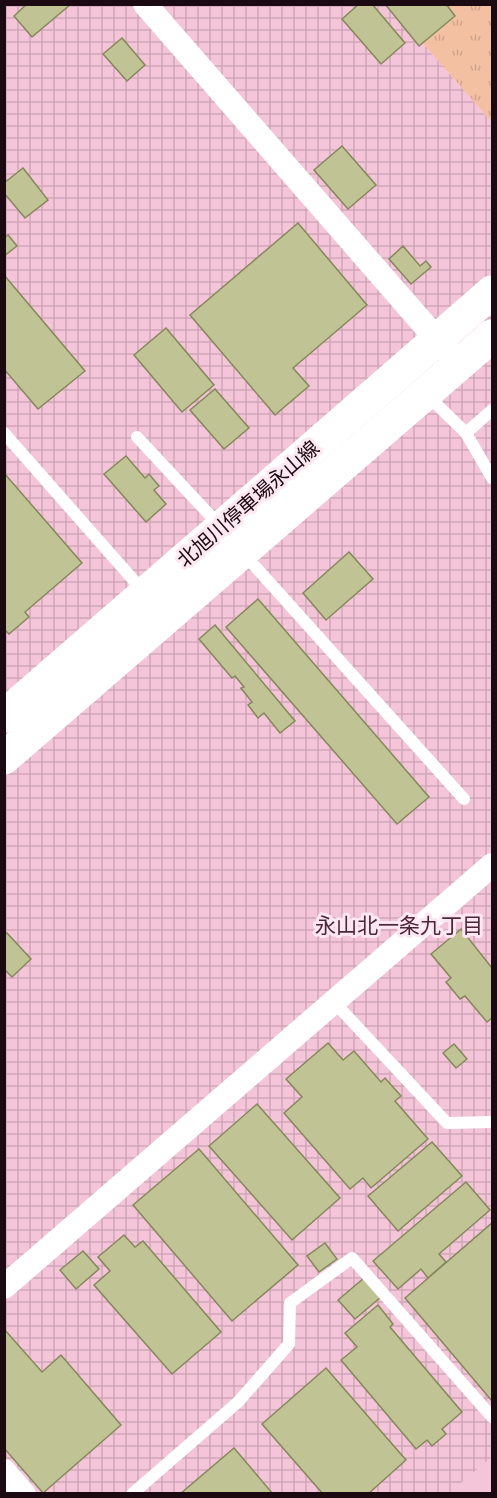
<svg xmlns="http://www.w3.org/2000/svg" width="497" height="1498" font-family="Poppins,'Noto Sans JP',sans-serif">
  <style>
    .built { fill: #f4c4d8 }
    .industrial { fill: url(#industrial-grid) }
    .grass { fill: url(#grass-tufts) }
    .building { fill: #c0c494; stroke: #85885a; stroke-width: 1.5 }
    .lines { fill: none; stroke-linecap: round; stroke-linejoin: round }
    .lane { stroke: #fff; stroke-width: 12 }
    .street { stroke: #fff; stroke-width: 24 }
    .secondary { stroke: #fff; stroke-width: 33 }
    .labels { text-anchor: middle; stroke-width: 6; stroke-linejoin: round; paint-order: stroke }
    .street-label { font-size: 20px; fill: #1b0a12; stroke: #fde7f0 }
    .neighbourhood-label { font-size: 21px; fill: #4e2639; stroke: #fde7f0 }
  </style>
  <defs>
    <pattern id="industrial-grid" width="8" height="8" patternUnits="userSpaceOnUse" patternTransform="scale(1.5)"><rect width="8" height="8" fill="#f4c4d8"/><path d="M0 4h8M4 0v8" fill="none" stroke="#d1a7b8"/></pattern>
    <pattern id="grass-tufts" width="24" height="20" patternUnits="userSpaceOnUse" patternTransform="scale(1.5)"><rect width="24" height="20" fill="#f3c0a2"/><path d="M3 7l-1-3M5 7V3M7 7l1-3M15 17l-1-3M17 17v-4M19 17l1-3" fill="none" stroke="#d0a48a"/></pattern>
  </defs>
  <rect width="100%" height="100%" fill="#fdd3e4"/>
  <polygon class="built" points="492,1457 492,1493 449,1493"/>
  <polygon class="industrial" points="5,5 389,5 492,122 492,1457 449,1493 5,1494"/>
  <polygon class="grass" points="389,5 492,5 492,122"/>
  <g class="building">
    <polygon points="27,4 71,4 32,37 14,16"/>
    <polygon points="359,4 372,4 405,43 381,64 342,19"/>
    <polygon points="385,4 446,4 455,16 419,46"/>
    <polygon points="122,38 145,65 127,81 103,54"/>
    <polygon points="342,146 376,185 348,209 314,170"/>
    <polygon points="23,168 48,200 25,218 4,193 4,183"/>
    <polygon points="298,223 367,305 293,368 309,386 275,415 190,315"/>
    <polygon points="8,235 17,246 4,256 4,238"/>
    <polygon points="403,246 420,266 426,261 431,267 411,284 389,259"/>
    <polygon points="4,275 85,371 38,409 4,369"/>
    <polygon points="166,328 214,385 182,412 134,355"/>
    <polygon points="215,389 249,428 224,449 190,410"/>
    <polygon points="126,456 145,478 149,474 159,486 154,490 166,504 146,522 104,474"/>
    <polygon points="4,473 82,563 25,612 29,617 9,634 4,629"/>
    <polygon points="349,552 373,579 326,620 303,593"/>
    <polygon points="258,599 429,797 397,824 226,627"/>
    <polygon points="215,625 295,721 280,733 264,713 258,718 248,705 252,702 241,688 244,687 235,676 232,678 199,639"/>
    <polygon points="461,929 492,968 492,1018 487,1022 465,996 460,999 446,982 451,978 431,954"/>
    <polygon points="7,933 31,959 12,977 4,969 4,935"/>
    <polygon points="328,1043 343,1060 354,1051 381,1082 385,1078 401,1096 395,1101 428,1139 371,1188 363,1178 350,1189 284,1113 302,1097 286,1079"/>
    <polygon points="454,1044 467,1059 456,1068 443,1053"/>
    <polygon points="257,1104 340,1198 292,1240 209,1146"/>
    <polygon points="432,1142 462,1176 398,1231 368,1196"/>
    <polygon points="199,1149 298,1265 232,1321 133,1205"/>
    <polygon points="466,1182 490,1210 439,1254 446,1262 428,1278 421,1269 398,1289 373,1261"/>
    <polygon points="492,1223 492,1401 405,1298"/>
    <polygon points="124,1235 135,1247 143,1241 221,1332 172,1374 94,1285 110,1271 98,1257"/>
    <polygon points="325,1243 337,1259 319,1272 307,1256"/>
    <polygon points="83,1251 99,1269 76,1289 60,1270"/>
    <polygon points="364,1278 381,1297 355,1319 338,1300"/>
    <polygon points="378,1305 393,1324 390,1327 462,1412 442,1429 446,1434 432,1446 427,1440 416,1449 341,1360 357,1347 345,1333"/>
    <polygon points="4,1329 42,1372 61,1355 121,1425 43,1493 4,1448"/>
    <polygon points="326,1368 406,1460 368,1494 323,1494 262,1424"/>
    <polygon points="234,1448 273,1494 180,1494"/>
  </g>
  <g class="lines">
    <g class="lane">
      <polyline points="427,395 466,433 492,478"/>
      <polyline points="4,433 144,592"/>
      <polyline points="466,433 492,410"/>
      <polyline points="137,437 220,526"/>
      <polyline points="243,553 464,799"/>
      <polyline points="334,1002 447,1123 492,1122"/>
      <polyline points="132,1494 238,1402 289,1344 290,1303 352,1258 492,1417"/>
    </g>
    <g class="street">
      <polyline points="145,4 447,351"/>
      <polyline points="4,1287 492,865"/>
      <polyline points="4,1471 24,1494"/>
    </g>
    <g class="secondary">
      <polyline points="4,716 492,292"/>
      <polyline points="4,758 492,336"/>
    </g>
  </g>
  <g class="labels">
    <g class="street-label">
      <text transform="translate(248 504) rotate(-41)" y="7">北旭川停車場永山線</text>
    </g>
    <g class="neighbourhood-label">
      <text x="399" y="933">永山北一条九丁目</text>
    </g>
  </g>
  <rect width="497" height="1498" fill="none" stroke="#1b0a12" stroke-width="12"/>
</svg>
